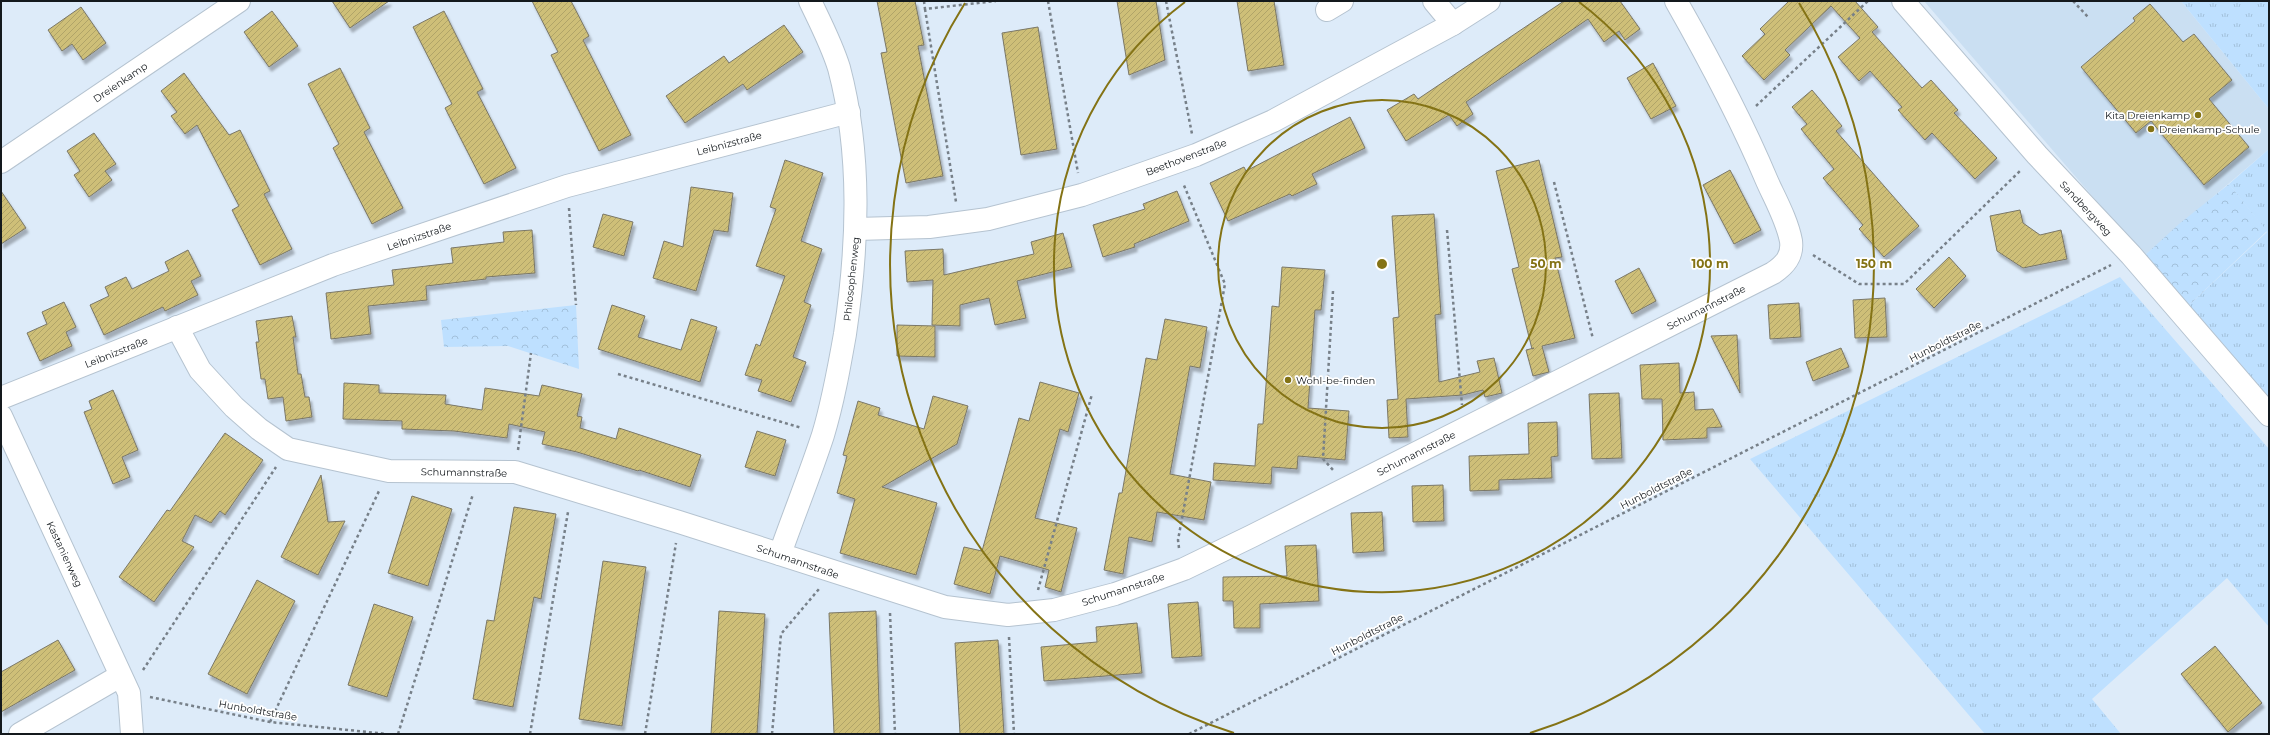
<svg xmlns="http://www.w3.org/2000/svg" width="2270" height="735" font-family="Montserrat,sans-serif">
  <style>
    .built { fill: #cadff2 }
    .grass { fill: url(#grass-tufts) }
    .forest { fill: url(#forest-crowns) }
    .building { fill: url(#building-hatch); stroke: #7a7767; filter: url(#shadow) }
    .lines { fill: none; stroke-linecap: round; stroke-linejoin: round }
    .minor-casing { stroke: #b5c3d0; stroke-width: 24 }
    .path { stroke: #778089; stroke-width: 2.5; stroke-dasharray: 3 3; stroke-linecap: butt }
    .minor { stroke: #fff; stroke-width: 22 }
    .ring { fill: none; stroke: #847315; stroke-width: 2 }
    .poi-dot { fill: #847315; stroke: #fff; stroke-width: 1.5 }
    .labels { text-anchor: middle; stroke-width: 3.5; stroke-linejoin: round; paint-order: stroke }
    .street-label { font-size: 10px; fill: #14191d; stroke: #fff }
    .poi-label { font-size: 10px; fill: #14191d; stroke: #fff; text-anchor: start }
    .centre { fill: #847315; stroke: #fff; stroke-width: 2 }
    .ring-label { font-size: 12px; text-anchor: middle; font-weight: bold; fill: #847315; stroke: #fff; stroke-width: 3.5; stroke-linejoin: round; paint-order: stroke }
  </style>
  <defs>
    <pattern id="grass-tufts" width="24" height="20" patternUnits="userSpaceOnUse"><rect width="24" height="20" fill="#bee0ff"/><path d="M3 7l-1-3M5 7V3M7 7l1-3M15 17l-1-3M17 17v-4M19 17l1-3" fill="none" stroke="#a2c0da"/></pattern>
    <pattern id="forest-crowns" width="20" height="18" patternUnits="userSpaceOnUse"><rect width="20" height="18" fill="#bee0ff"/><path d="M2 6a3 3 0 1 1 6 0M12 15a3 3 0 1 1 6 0" fill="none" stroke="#a2c0da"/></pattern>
    <pattern id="building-hatch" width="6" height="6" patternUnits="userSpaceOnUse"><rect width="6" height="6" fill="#cebf78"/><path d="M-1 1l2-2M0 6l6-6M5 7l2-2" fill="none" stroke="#b0a467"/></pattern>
    <filter id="shadow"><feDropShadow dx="2.5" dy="4.5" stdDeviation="1" flood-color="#0004"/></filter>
  </defs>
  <rect width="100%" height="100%" fill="#ddebf9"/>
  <polygon class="built" points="1924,1 2181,1 2269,109 2269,149 2144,256"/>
  <g class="grass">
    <polygon points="2181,1 2269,1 2269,109"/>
    <polygon points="2269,149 2269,397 2187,307 2267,232 2229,184"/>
    <polygon points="2120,277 2269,449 2269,627 2227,578 2092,699 2121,734 1985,734 1750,459"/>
  </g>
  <g class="forest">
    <polygon points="2229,184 2267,231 2187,307 2144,256 2179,224"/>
    <polygon points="576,305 579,369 508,346 444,347 441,320"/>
  </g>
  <g class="building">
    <polygon points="332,1 389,1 350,28"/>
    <polygon points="532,1 571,1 589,36 583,40 631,135 599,151 551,55 558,52"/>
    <polygon points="877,1 915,1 924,45 918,46 943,176 906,183 881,53 887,52"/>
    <polygon points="1117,1 1156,1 1165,60 1129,75"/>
    <polygon points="1237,1 1274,1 1284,65 1248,71"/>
    <polygon points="1564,1 1620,1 1640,29 1625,40 1619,31 1604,42 1588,19 1466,102 1473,114 1457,126 1449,115 1406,141 1387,110 1414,94 1418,99"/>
    <polygon points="1789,1 1855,1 1878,27 1872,32 1922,88 1931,80 1958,110 1954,113 1997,158 1975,179 1932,133 1925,140 1898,110 1902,107 1870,71 1859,81 1838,57 1860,38 1831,6 1785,50 1790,55 1764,80 1742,56 1765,34 1760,29"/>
    <polygon points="2150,4 2183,42 2194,34 2232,80 2209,99 2249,147 2204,185 2151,121 2136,133 2081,67 2135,21 2133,18"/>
    <polygon points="81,7 106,43 83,60 72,44 62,51 48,30"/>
    <polygon points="272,11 298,46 269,67 244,32"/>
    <polygon points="444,11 483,89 477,92 516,168 484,184 445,108 452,104 413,27"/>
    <polygon points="784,25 803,52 747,90 743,84 685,123 666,96 724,56 729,63"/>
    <polygon points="1038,27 1057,149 1021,155 1002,33"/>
    <polygon points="1653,63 1676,106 1651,119 1627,78"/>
    <polygon points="340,68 370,128 364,132 403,208 372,224 333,148 339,144 308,84"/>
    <polygon points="184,73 229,135 240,130 270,191 264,194 292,249 260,265 232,210 239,206 197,125 185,134 171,116 177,112 161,91"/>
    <polygon points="1812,90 1842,126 1836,131 1919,226 1884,257 1859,229 1863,225 1823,178 1834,169 1801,129 1807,124 1792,107"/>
    <polygon points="1350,117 1365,148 1312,174 1317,184 1292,196 1290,194 1228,221 1210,183 1244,167 1246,171"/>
    <polygon points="94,133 116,164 105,171 112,180 89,197 74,175 80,171 67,151"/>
    <polygon points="785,160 823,173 801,241 822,249 804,302 811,305 793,357 806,362 791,402 758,391 762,380 745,375 756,344 760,346 785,276 756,266 776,209 770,207"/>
    <polygon points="1539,160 1562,257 1555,258 1575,338 1542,346 1549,372 1533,376 1526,350 1534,348 1532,349 1512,269 1519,267 1496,171"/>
    <polygon points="1730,170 1761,230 1734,244 1703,185"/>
    <polygon points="691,187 733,193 728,232 714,230 696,291 653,278 664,241 683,247"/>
    <polygon points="1,191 26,228 1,244"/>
    <polygon points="1177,191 1189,221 1134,244 1135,247 1103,257 1093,225 1145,209 1143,204"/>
    <polygon points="2020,210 2023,223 2040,235 2061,230 2067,259 2023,268 1997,251 1990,216"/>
    <polygon points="603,214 633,222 624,256 593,247"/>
    <polygon points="1434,214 1441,314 1435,315 1439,382 1480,372 1477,361 1494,358 1502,393 1485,397 1483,390 1463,395 1406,399 1408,437 1389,438 1387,400 1398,399 1393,318 1399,317 1392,216"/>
    <polygon points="532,230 535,273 486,277 486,279 426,286 427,300 368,306 371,334 331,339 326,293 394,285 392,270 453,263 451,248 504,242 503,232"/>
    <polygon points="1063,233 1072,267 1017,281 1026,318 995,325 989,298 960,305 960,326 932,325 933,280 907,282 905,251 943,249 944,275 1034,254 1031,242"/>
    <polygon points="188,250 201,276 191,281 198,295 165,311 163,307 104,335 90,305 109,296 105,287 126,277 132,289 169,271 165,262"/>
    <polygon points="1949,257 1966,276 1934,308 1916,289"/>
    <polygon points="1282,267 1325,270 1321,310 1315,310 1308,408 1349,411 1345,460 1298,456 1297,469 1272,467 1271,484 1213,480 1214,463 1255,466 1258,424 1263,424 1272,306 1279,307"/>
    <polygon points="1639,268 1656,301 1632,314 1615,281"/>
    <polygon points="1885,298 1887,337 1855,338 1853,300"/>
    <polygon points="64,302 76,327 66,332 72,346 40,361 27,333 47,324 42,312"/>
    <polygon points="1799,303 1801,337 1770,339 1768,305"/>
    <polygon points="612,305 645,316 638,337 681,350 691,319 717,327 700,382 598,349"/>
    <polygon points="292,316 296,337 293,337 298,374 301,374 305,397 309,397 312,417 286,421 283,397 268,399 265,379 261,379 256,342 259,342 256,321"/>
    <polygon points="1165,319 1207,327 1200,368 1190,366 1170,474 1211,482 1204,520 1157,512 1152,542 1129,537 1123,574 1104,570 1119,493 1122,493 1146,358 1157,360"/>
    <polygon points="897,325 935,326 935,357 897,356"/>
    <polygon points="1737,335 1740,393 1711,336"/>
    <polygon points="1841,348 1849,367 1813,381 1806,362"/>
    <polygon points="1679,363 1680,393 1694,392 1695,410 1713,409 1722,427 1707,428 1707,438 1663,440 1662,399 1642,399 1640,365"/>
    <polygon points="1040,382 1079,393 1068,432 1060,429 1035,518 1077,528 1061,592 1045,587 1049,570 1000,556 990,594 954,584 964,547 982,551 1019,418 1029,421"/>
    <polygon points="344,383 379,385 379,393 446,395 445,404 482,410 485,388 539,396 542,385 582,394 577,416 582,417 580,428 616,439 619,428 701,455 690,487 639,470 638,471 577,452 542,444 545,432 509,424 507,438 454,431 402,429 402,421 343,419"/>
    <polygon points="113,390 138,450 122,457 130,477 113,484 84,412 92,409 89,401"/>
    <polygon points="1619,393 1622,458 1592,459 1589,394"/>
    <polygon points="933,396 968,406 957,444 882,487 937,503 916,575 840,553 855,499 837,493 847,456 843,455 858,401 880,408 878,415 924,429"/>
    <polygon points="1557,422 1558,456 1551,457 1552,478 1499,480 1499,490 1470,491 1469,456 1529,454 1528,423"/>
    <polygon points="757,431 786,440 775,476 745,467"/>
    <polygon points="225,433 263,460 225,515 220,511 211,523 195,515 182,541 194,547 154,602 119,577 167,510 170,511"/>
    <polygon points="321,475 328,522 345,521 318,575 281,557"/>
    <polygon points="1443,485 1444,521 1413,522 1412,486"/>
    <polygon points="412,496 452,509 428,586 388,573"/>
    <polygon points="514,507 556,514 541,599 534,597 513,707 473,699 487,620 494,621"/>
    <polygon points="1382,512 1384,551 1353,553 1351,513"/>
    <polygon points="1316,545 1319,601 1260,604 1260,628 1234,628 1233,601 1223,601 1223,577 1287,576 1285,546"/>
    <polygon points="603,561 646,567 622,726 579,719"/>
    <polygon points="257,580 295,601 247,694 208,674"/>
    <polygon points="1198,602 1202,656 1172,658 1168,604"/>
    <polygon points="374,604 413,617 387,697 348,685"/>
    <polygon points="719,611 765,614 757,734 711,734"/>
    <polygon points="876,611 880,734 834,734 829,613"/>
    <polygon points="1137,623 1142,673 1044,681 1041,647 1097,642 1096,627"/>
    <polygon points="58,640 75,670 1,712 1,672"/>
    <polygon points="998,640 1004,734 960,734 955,643"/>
    <polygon points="2215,646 2262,703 2228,732 2181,674"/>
  </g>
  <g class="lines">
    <g class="minor-casing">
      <g id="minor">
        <polyline points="1434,1 1453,24"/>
        <polyline points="1903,1 2037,155 2131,255 2269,415"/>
        <polyline points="1327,10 1342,1"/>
        <polyline points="1,162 239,1"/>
        <polyline points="856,229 929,227 988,219 1082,195 1196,155 1273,121 1453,24 1489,1"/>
        <path d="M177,327L200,370L234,407L259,429L288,449L389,471L515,472L679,522L945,607L1008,615L1054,610L1115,594L1184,569L1252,536L1773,273C1785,265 1793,256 1791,241C1787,220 1775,199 1767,181C1741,119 1709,59 1676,1"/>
        <polyline points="1,398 333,265 567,186 849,112"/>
        <polyline points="1,416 129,693 132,734"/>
        <path d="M780,554C794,514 810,475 823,435C833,402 839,368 845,334C858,246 862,155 839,68C832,45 820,22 810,1"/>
        <polyline points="20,734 120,676"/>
      </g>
    </g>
    <g class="path">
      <polyline points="924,1 925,9 996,1"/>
      <polyline points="1048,1 1078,173"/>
      <polyline points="1166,1 1192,134"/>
      <polyline points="2073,1 2088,17"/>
      <polyline points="925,9 956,202"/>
      <polyline points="1756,106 1868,1"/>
      <polyline points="1554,182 1593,339"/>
      <polyline points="569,208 576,305"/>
      <polyline points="1447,230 1462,405"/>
      <polyline points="1813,255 1859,284 1904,284 2021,170"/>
      <polyline points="1333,291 1323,459 1334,471"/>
      <polyline points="618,374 802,428"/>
      <polyline points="518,450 531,353"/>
      <polyline points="1179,548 1178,540 1225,284 1183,183"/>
      <polyline points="1038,590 1092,394"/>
      <polyline points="890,613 895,734"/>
      <polyline points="1009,637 1014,734"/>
      <polyline points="143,670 276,467"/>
      <polyline points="150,697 270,722 387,734"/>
      <polyline points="270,722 379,491"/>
      <polyline points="398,734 473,494"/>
      <polyline points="530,734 568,512"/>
      <polyline points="645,734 676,543"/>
      <polyline points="772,734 781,634 819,589"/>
      <polyline points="1189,734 2111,265"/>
    </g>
    <use href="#minor" class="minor"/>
  </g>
  <g class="ring">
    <circle cx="1382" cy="264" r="164"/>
    <path d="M1579 2A328 328 0 1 1 1185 2"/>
    <path d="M1234 733A492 492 0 0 1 965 3M1799 3A492 492 0 0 1 1530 733"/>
  </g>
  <g class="poi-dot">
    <circle cx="2198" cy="115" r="4"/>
    <circle cx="2151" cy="129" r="4"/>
    <circle cx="1288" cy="380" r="4"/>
  </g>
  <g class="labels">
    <g class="street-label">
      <text transform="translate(120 82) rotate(-34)" y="4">Dreienkamp</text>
      <text transform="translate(729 143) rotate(-15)" y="4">Leibnizstraße</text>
      <text transform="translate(1186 157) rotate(-21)" y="4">Beethovenstraße</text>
      <text transform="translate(2086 208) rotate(47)" y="4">Sandbergweg</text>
      <text transform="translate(419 236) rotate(-19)" y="4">Leibnizstraße</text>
      <text transform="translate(851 279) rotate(-84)" y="4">Philosophenweg</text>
      <text transform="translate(1706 307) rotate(-27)" y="4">Schumannstraße</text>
      <text transform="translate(1945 341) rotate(-27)" y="4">Hunboldtstraße</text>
      <text transform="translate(116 352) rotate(-22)" y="4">Leibnizstraße</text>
      <text transform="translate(1416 453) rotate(-27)" y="4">Schumannstraße</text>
      <text transform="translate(464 472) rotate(1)" y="4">Schumannstraße</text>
      <text transform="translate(1656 488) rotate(-27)" y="4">Hunboldtstraße</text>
      <text transform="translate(65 554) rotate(65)" y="4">Kastanienweg</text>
      <text transform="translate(798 561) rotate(19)" y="4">Schumannstraße</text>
      <text transform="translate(1123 589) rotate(-18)" y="4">Schumannstraße</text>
      <text transform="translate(1367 634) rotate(-27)" y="4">Hunboldtstraße</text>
      <text transform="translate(258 710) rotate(10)" y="4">Hunboldtstraße</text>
    </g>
    <g class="poi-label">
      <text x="2190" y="119" text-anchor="end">Kita Dreienkamp</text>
      <text x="2159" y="133">Dreienkamp-Schule</text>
      <text x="1296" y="384">Wohl-be-finden</text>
    </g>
  </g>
  <circle cx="1382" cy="264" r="6" class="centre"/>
  <g class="ring-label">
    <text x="1546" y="268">50 m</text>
    <text x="1710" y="268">100 m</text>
    <text x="1874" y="268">150 m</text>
  </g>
  <rect width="2270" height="735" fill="none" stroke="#14191d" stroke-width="4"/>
</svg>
